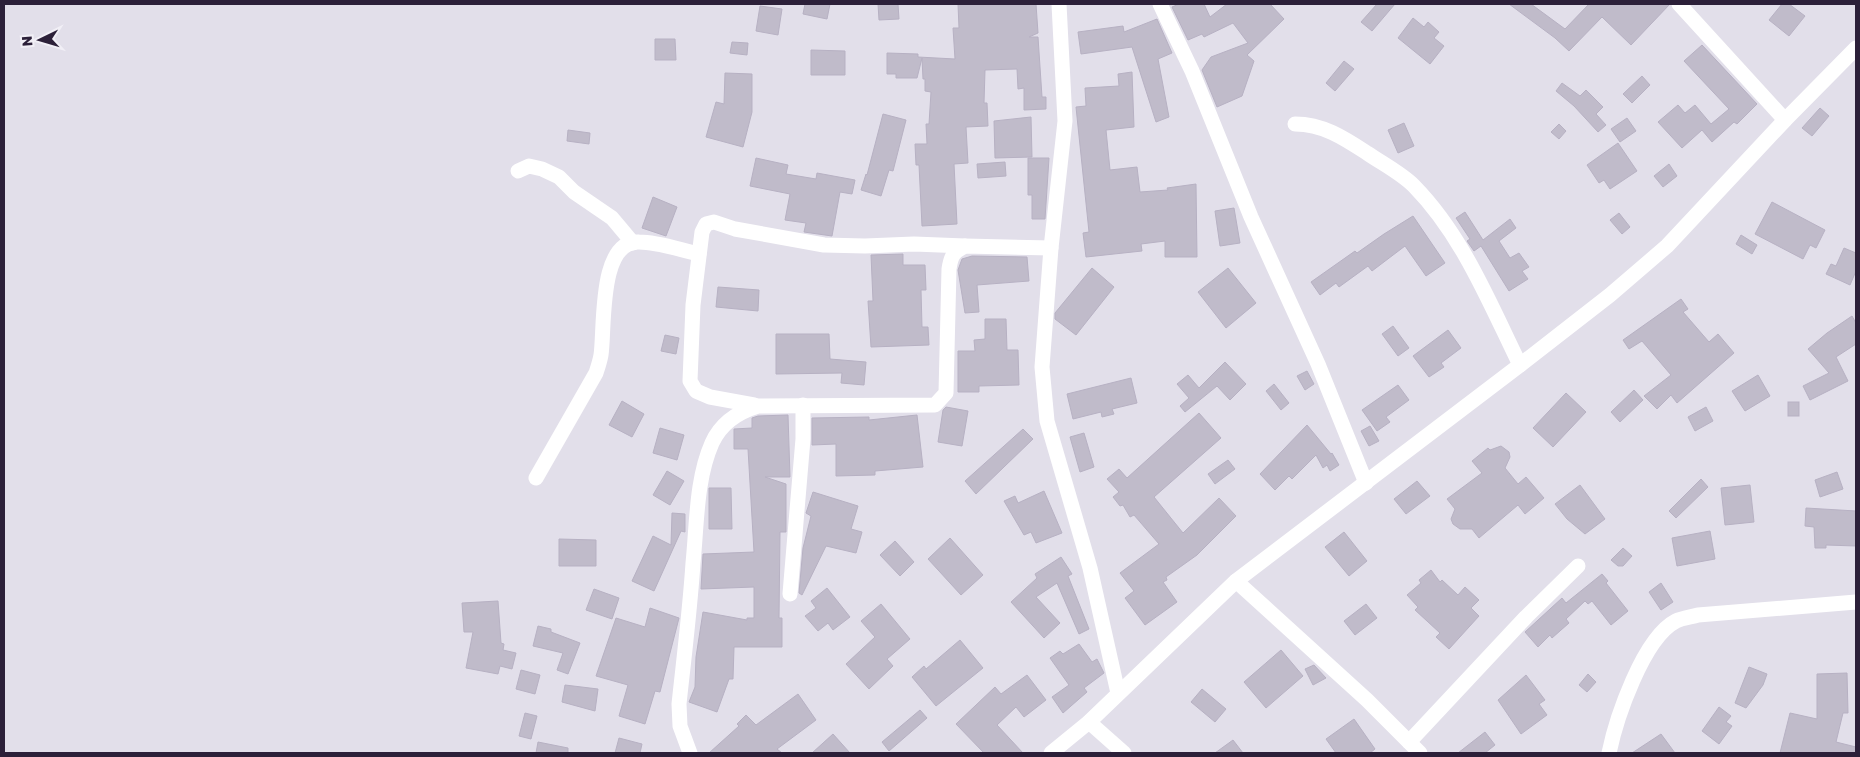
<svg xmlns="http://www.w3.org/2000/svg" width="1860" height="757" font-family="'Golos Text',sans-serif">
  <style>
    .building { fill: #c0bbca; stroke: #b7b1c3 }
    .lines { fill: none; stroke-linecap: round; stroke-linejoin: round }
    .minor { stroke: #fff; stroke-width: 15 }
  </style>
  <rect width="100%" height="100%" fill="#e2dfea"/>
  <g class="building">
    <polygon points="805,4 830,4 827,19 803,14"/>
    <polygon points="878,4 898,4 899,19 879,20"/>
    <polygon points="958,4 1036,4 1038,33 1029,37 1038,37 1042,97 1046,97 1046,109 1024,110 1024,88 1018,89 1017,69 985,70 984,103 987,103 988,126 966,127 968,163 954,164 957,224 922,226 919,165 916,165 915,144 927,144 926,124 929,124 931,92 925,91 925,79 923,79 922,58 917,78 896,78 896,74 887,74 887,53 918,54 918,57 955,59 953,28 959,28"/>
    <polygon points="1179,4 1204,4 1210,17 1227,4 1270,4 1284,19 1247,55 1254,61 1242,96 1217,107 1202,70 1211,57 1248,43 1233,23 1204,37 1202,34 1188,40 1172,7"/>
    <polygon points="1377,4 1395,4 1372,31 1361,22"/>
    <polygon points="1509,4 1531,4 1565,29 1589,4 1670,4 1631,45 1602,17 1569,51 1555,38"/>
    <polygon points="1782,4 1789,4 1805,16 1789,36 1769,20"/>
    <polygon points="760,6 782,9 778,35 756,31"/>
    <polygon points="1413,18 1424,27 1428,22 1439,32 1434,38 1444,46 1430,64 1398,38"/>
    <polygon points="1157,19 1172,53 1158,59 1169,117 1156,122 1132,47 1081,54 1078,32 1123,26 1124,32"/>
    <polygon points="655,39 675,39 676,60 655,60"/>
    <polygon points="732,42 748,43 747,55 730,53"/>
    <polygon points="1702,45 1757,104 1737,124 1734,122 1712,142 1702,130 1682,148 1658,122 1678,105 1685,113 1695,105 1711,124 1729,109 1684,61"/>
    <polygon points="811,50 845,51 845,75 811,75"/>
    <polygon points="1344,61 1354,69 1335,91 1326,83"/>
    <polygon points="1132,72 1134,127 1106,130 1110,170 1137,167 1140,192 1168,190 1167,188 1196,184 1197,257 1165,257 1165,241 1141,244 1142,251 1086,257 1083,233 1089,232 1076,107 1086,106 1085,88 1119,86 1118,74"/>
    <polygon points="725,73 752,74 752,112 743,147 706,137 716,102 724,104"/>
    <polygon points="1642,76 1650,85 1632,103 1623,94"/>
    <polygon points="1562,83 1580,96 1586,90 1603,107 1596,114 1606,125 1598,132 1574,106 1556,91"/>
    <polygon points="1820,108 1829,116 1812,136 1802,128"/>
    <polygon points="883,114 906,120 893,171 889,170 881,196 861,190 866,174 867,175"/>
    <polygon points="1031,117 1032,157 995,158 994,121"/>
    <polygon points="1627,118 1636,131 1620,142 1611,129"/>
    <polygon points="1404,123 1414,146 1398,153 1388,130"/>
    <polygon points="1559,124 1566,131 1559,139 1551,132"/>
    <polygon points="568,130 590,133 589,144 567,141"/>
    <polygon points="1618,143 1637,171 1610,189 1604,180 1599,183 1587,165"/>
    <polygon points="756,158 788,165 786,174 816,179 817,173 855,180 852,194 840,192 832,236 804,232 806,223 785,220 790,194 750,186"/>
    <polygon points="1028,158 1049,158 1045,219 1032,219 1032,195 1028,195"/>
    <polygon points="1005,162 1006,176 978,178 977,164"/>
    <polygon points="1669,164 1677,176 1663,187 1654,176"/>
    <polygon points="653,197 677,207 666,236 642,228"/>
    <polygon points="1772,202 1825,230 1816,248 1810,245 1803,259 1755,234"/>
    <polygon points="1234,208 1240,243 1220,246 1215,211"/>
    <polygon points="1465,212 1483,240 1510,219 1516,228 1499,241 1510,258 1519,253 1529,267 1522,271 1528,279 1509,291 1481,246 1474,251 1467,241 1470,239 1456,218"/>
    <polygon points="1619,213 1630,227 1622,234 1610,220"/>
    <polygon points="1413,216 1445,263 1426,276 1405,246 1372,271 1368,266 1339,287 1336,283 1320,295 1311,282 1355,251 1357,253 1384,234"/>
    <polygon points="1741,235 1757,245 1752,254 1736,244"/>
    <polygon points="1844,248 1856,253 1856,271 1850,285 1826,274 1831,264 1836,266"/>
    <polygon points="903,254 903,265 925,265 926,290 921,290 922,327 928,327 929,345 871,347 868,301 873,301 871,255"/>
    <polygon points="972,256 1027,257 1029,281 977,285 979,312 965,313 958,270 962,259"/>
    <polygon points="1092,268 1114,287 1076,335 1055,319 1055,313"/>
    <polygon points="1228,268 1256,303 1226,328 1198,292"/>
    <polygon points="718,287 759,290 758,311 716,307"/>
    <polygon points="1681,299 1688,309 1683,312 1709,342 1718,334 1734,353 1677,403 1671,395 1657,409 1644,396 1671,375 1642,341 1629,349 1623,340"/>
    <polygon points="1852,316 1856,323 1856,344 1836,357 1848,381 1810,400 1803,386 1829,373 1808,349 1827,333"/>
    <polygon points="985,319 1006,319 1007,350 1018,350 1019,385 979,386 979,392 958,392 958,351 975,351 974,340 985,339"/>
    <polygon points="1393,326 1409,348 1398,356 1382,334"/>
    <polygon points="1448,330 1461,348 1441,363 1444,367 1429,377 1413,356"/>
    <polygon points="776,334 829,334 830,359 866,362 864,385 841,383 842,373 776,374"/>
    <polygon points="665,335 679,338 676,354 661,351"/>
    <polygon points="1225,362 1246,384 1230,400 1217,386 1185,412 1180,406 1189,398 1177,384 1188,375 1199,388"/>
    <polygon points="1307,371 1314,384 1305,390 1297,376"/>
    <polygon points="1758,375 1770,396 1745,411 1732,391"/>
    <polygon points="1131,378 1137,403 1112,409 1114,414 1102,417 1101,412 1073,419 1067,394"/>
    <polygon points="1274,384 1289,403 1281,410 1266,391"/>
    <polygon points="1398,385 1409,400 1386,417 1390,422 1377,431 1362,410"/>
    <polygon points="1634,390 1643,400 1620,422 1611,412"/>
    <polygon points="1566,393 1586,412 1553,447 1533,428"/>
    <polygon points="622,401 644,414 632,437 609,425"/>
    <rect x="1788" y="402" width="11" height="14"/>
    <polygon points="946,407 968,411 962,446 938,442 943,410"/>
    <polygon points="1706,407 1713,421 1695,431 1688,417"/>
    <polygon points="1199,413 1221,438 1154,497 1183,533 1219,498 1236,516 1197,555 1166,577 1167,580 1163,582 1177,602 1145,625 1125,598 1134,591 1120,573 1159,544 1134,515 1130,517 1123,505 1120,506 1113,497 1119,492 1107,479 1119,469 1127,478"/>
    <polygon points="788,415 790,477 765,477 786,484 786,532 780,532 779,618 782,618 782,647 734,647 733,679 729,679 717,712 689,702 695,687 696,657 703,612 747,620 747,618 754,618 754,587 701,589 703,554 754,552 748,449 734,449 734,429 752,428 752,418 758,416"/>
    <polygon points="917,415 923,467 875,471 875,475 836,476 836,444 812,445 812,418 869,417 869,420"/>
    <polygon points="1307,425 1331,454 1332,453 1339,465 1330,471 1327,465 1323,468 1316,455 1292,479 1289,476 1275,490 1260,474"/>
    <polygon points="1370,426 1379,441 1369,446 1361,431"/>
    <polygon points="660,428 684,435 677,460 653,453"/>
    <polygon points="1023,429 1033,439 976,494 965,481"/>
    <polygon points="1084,433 1094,467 1080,472 1070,437"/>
    <polygon points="1501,446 1509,452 1510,457 1505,468 1518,484 1526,477 1544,498 1525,514 1518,505 1479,538 1472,529 1460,529 1453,524 1451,519 1455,509 1447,499 1482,473 1472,461 1488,448 1490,450"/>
    <polygon points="1228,460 1235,469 1215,484 1208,474"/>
    <polygon points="667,471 684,481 670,505 653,495"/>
    <polygon points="1837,472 1843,489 1820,497 1815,480"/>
    <polygon points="1701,479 1708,487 1676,518 1669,511"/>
    <polygon points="1417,481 1430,496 1406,514 1394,499"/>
    <polygon points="1580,485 1605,519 1585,534 1567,519 1555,504"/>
    <polygon points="1750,485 1754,522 1725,525 1721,488"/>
    <polygon points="709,488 731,488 732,529 709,529"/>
    <polygon points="1044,491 1062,533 1036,543 1031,532 1024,535 1004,501 1015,496 1018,503"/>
    <polygon points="813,492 858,506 851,529 862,532 856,553 826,546 802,595 799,593 803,548 811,516 806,513"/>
    <polygon points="1806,508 1856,511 1856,546 1826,545 1826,548 1815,548 1814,527 1805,526"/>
    <polygon points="672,513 685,514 685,532 681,531 654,591 632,581 653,536 671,545"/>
    <polygon points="1710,531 1715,559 1677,566 1672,538"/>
    <polygon points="1344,532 1367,561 1349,576 1325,547"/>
    <polygon points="950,538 983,575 961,595 928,559"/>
    <polygon points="559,539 596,540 596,566 559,566"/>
    <polygon points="895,541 914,562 900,576 880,555"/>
    <polygon points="1623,548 1632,556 1623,566 1618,566 1611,560"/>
    <polygon points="1061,557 1072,574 1068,576 1089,629 1079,634 1057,583 1036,597 1060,623 1044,638 1011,602 1037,578 1035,574"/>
    <polygon points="1431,570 1440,582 1442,580 1458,595 1465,587 1479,600 1471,608 1479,616 1449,649 1436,637 1440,633 1415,610 1418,607 1407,595 1421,583 1419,580"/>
    <polygon points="1602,574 1608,581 1606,583 1628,611 1611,625 1592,601 1588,604 1585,601 1566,619 1569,623 1552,638 1550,635 1538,647 1525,632 1562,598 1566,603"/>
    <polygon points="1661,583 1673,602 1661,610 1649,592"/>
    <polygon points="827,588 850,617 833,630 828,623 818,631 805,616 816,608 811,601"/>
    <polygon points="594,589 619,598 612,619 586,610"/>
    <polygon points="498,601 501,643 504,644 503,650 516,653 512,669 500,666 498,674 466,668 473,632 464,632 462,603"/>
    <polygon points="881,604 910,639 887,659 893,666 869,689 846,664 875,637 861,621"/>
    <polygon points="1366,604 1377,618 1355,635 1344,621"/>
    <polygon points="650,608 679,618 660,692 655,691 645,724 619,716 628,685 596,676 616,618 645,627"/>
    <polygon points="538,626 551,629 551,632 580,643 568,674 557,670 563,653 533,646"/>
    <polygon points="960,640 983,668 936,706 912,677 924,666 926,669"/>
    <polygon points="1079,644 1092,662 1097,659 1104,673 1084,688 1087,692 1063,713 1052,697 1069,685 1050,658 1060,651 1063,654"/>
    <polygon points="1281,650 1303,676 1266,708 1244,682"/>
    <polygon points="1314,665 1326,678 1313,685 1305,669"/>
    <polygon points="1749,667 1767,674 1763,685 1746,708 1735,703"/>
    <polygon points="521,670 540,675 535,694 516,689"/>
    <polygon points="1847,673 1848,713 1843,713 1836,742 1856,747 1856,753 1780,753 1790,713 1817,719 1817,674"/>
    <polygon points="1588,674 1596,682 1587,692 1579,685"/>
    <polygon points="1027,675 1046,700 1024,717 1016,707 997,725 1023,753 984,753 956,724 995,687 1001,694"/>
    <polygon points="1526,675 1545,700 1539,704 1547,715 1521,734 1498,700"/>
    <polygon points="565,685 598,689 595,711 562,702"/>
    <polygon points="1202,689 1226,709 1215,722 1191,702"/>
    <polygon points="798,694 816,720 777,749 782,753 709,753 739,726 737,724 746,715 756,725"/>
    <polygon points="1719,707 1731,716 1726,722 1732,726 1719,744 1702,731"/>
    <polygon points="920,710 927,718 889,751 882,742"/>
    <polygon points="525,713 537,716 531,739 519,736"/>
    <polygon points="1354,719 1375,749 1370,753 1336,753 1326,739"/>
    <polygon points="1485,732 1495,745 1485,753 1458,753"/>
    <polygon points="833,734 850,753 812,753"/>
    <polygon points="1661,734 1675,753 1632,753"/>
    <polygon points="619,738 642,744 640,753 615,753"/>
    <polygon points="1233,740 1243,753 1215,753"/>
    <polygon points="538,742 568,748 568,753 536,753"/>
  </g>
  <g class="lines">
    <g class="minor">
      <polyline points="1059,4 1065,121 1051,248 1042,367 1047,421 1090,568 1118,693"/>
      <polyline points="1160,4 1192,71 1251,217 1318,364 1366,483"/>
      <polyline points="1679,4 1785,120"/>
      <path d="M1295,124C1323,124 1344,138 1367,153C1383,164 1401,173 1414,186C1463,236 1490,304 1520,365"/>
      <polyline points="518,171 529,166 542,169 559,177 574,192 612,218 633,243"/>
      <polyline points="754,405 710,397 696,391 690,381 693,305 702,232 706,224 714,222 735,229 824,245 865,246 914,244 965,246"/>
      <path d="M536,478L596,373C598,367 600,361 601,355C605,329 598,240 639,242C659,242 680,250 699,254"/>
      <polyline points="1236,581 1367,700 1420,753"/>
      <polyline points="790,594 803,439 803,405"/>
      <polyline points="1089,722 1124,753"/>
      <polyline points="1409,742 1526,617 1578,566"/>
      <path d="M690,753L680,726L679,704C684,657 690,610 693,563C697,524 696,479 712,443C721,423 738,412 758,406L935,405L946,393L949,269C951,256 953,252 965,246L1051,248"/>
      <polyline points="1051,753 1089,722 1236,581 1520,365 1610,295 1667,246 1785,120 1856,48"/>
      <path d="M1609,753C1616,719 1643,638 1676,621C1682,618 1691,617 1698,615L1856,602"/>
    </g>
  </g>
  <rect width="1860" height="757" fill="none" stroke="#2c2039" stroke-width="10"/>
  <g transform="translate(40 40) rotate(265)" stroke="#f1eff6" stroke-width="4" paint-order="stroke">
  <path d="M0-4L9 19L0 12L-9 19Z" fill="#2c2039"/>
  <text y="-8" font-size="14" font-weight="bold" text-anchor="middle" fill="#2c2039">N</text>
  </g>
</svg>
